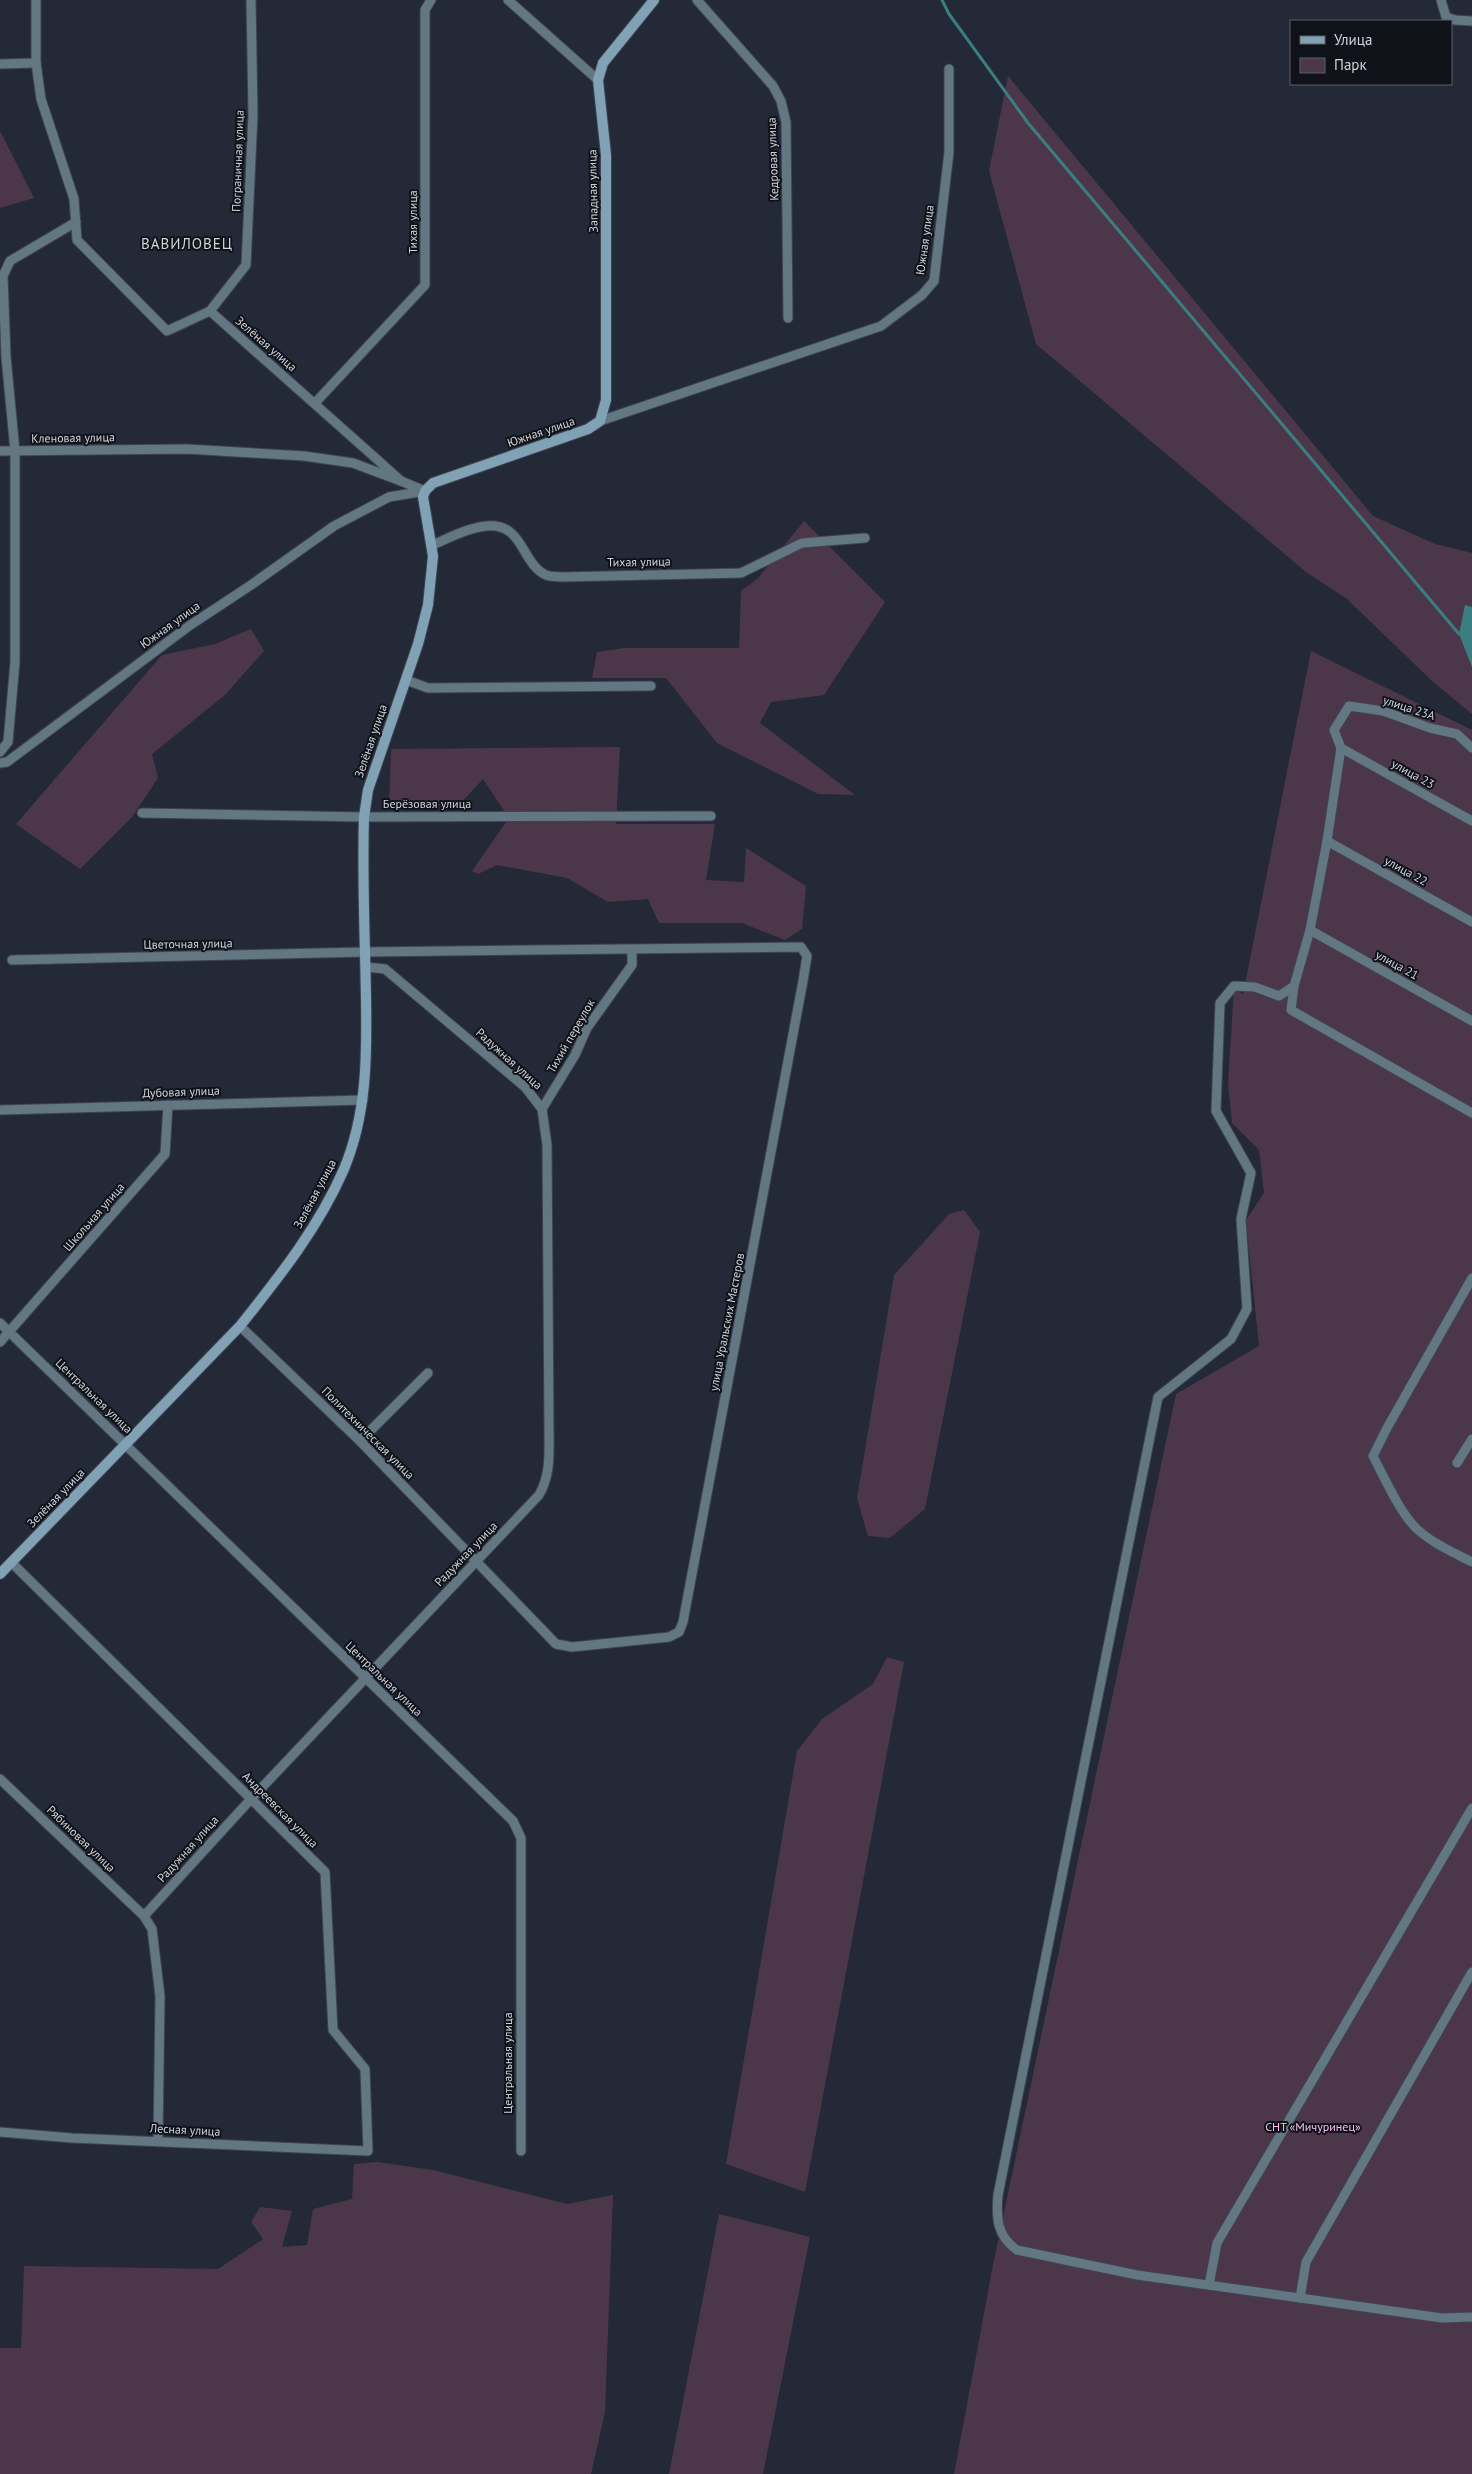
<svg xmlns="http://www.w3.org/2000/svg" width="1472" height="2474" font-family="'PT Sans',sans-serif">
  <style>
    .green { fill: #4c374a }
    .water { fill: #3b7e82 }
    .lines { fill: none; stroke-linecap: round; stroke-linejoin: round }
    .stream { stroke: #3b7e82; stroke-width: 3 }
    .street-casing { stroke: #3f4452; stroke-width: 11 }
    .secondary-casing { stroke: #3f4452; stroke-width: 12 }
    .street { stroke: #627782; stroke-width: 9 }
    .secondary { stroke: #81a2b5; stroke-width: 10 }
    .labels { text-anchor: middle; stroke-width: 4; stroke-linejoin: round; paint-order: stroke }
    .street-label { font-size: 12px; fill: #cfd4dd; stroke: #0f1218 }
    .park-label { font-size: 12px; fill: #fbbff5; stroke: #0f1218 }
    .quarter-label { font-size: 15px; letter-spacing: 1px; fill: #cfd4dd; stroke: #0f1218 }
  </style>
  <rect width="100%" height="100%" fill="#232937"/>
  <g class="green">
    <polygon points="1008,76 1373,516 1435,544 1472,553 1472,607 1465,605 1472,667 1472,714 1432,681 1347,599 1306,572 1036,344 989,171"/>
    <polygon points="0,131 34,198 0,208"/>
    <polygon points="804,521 885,602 824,695 771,702 760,723 855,795 818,794 717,743 666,678 592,678 597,652 624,648 739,648 741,591 758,578"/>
    <polygon points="251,629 264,651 225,695 152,754 158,778 132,817 80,869 16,824 162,655 215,644"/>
    <polygon points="1311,651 1472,730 1472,2474 954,2474 994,2260 1176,1394 1259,1346 1246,1220 1264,1193 1259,1150 1232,1123 1228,1084 1234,989 1243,994"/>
    <polygon points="620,747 616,824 715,824 706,880 744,882 746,848 806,886 802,929 785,940 742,923 659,923 648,899 608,902 567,878 497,865 478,874 472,871 509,818 483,779 458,806 389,804 391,749"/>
    <polygon points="964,1210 980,1232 925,1509 890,1538 868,1536 857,1498 894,1275 949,1214"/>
    <polygon points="887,1657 904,1662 805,2192 726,2164 797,1751 822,1719 873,1684"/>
    <polygon points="377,2162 433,2170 567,2204 613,2195 605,2412 591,2474 0,2474 0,2348 21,2348 24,2266 218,2269 263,2239 251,2222 260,2207 292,2211 282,2247 307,2245 313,2209 352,2199 354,2164"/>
    <polygon points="719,2214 810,2237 763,2474 669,2474"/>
  </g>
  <polygon class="water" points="1465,605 1472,607 1472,667 1459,634"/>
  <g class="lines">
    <polyline class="stream" points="942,0 949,14 1028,123 1459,634"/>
    <g class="street-casing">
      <g id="street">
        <polyline points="36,0 36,63 41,99 74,199 77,240 167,331 210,311 246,265 253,115 251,0"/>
        <polyline points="508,0 598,80"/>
        <polyline points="697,0 773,86 781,101 786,122 788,318"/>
        <polyline points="1441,0 1446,17 1455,20 1472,21"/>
        <polyline points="0,64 36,63"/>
        <polyline points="210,311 380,462 401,481 425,491"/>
        <polyline points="315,403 425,285 425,10 431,0"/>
        <polyline points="600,421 881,326 922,295 934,281 949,152 949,69"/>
        <polyline points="0,451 187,449 304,456 353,463 401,481"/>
        <path d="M432,545C449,538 467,528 486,526C524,522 521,564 546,575C550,577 556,576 561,577L741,573L802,543L865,538"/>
        <polyline points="406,680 428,688 651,686"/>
        <polyline points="1341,748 1472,821"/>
        <polyline points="1472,748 1457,734 1430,728 1383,711 1349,706 1334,730 1341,748 1327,841 1310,930 1294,986 1291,1010 1472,1113"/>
        <polyline points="0,752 8,742 15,662 15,451 6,357 3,276 10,261 76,222"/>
        <polyline points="0,763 7,762 189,626 251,585 334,526 389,497 425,491"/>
        <polyline points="142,813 364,817 711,816"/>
        <polyline points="1327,841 1472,922"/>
        <polyline points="1310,930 1472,1021"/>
        <polyline points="12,960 365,952 801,947 807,956 803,981 683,1622 679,1632 669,1637 572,1647 556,1644 360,1441 240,1326"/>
        <path d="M1294,986L1279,996L1255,987L1234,986L1220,1003L1216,1111L1251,1173L1241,1219L1247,1309L1231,1339L1158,1397L998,2195C996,2218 997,2236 1017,2250L1137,2275L1442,2318L1472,2317"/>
        <polyline points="542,1109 575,1055 587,1028 632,965 632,950"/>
        <polyline points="0,1110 363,1100"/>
        <path d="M1472,1278L1387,1428L1373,1456C1384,1477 1401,1515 1418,1530C1434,1544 1454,1553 1472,1562"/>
        <polyline points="0,1323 513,1821 521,1838 521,2151"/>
        <polyline points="0,1342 165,1154 168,1105"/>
        <polyline points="360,1441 428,1373"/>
        <polyline points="1457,1463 1472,1439"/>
        <polyline points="0,1779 144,1916 152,1929 160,1996 158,2141"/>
        <path d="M144,1916L251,1799L539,1495C551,1475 549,1452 549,1429L547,1145L542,1109L525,1087L385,969L366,967"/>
        <polyline points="0,2132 72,2138 368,2151 365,2069 333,2030 325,1872 11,1562"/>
        <polyline points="1209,2285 1217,2243 1472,1808"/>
        <polyline points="1300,2298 1306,2262 1472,1972"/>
      </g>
    </g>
    <g class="secondary-casing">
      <path id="secondary" d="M0,1574L240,1326C279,1277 319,1227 344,1169C367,1114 367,1056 366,998C365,938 362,877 364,817L368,790L418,644L428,605L433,556L423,497L425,491L433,483L588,429L600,421L606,400V155L598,80L603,63L654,0"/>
    </g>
    <use href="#street" class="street"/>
    <use href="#secondary" class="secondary"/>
  </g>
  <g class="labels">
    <g class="street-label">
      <text transform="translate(773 159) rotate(-92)" y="4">Кедровая улица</text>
      <text transform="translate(238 161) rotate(-88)" y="4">Пограничная улица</text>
      <text transform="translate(593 191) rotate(-91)" y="4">Западная улица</text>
      <text transform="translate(413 222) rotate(-90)" y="4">Тихая улица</text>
      <text transform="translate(925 240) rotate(-82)" y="4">Южная улица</text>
      <text transform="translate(266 344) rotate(41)" y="4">Зелёная улица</text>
      <text transform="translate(541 432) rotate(-19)" y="4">Южная улица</text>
      <text transform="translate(73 438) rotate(-1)" y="4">Кленовая улица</text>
      <text transform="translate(639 562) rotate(-1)" y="4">Тихая улица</text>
      <text transform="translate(170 625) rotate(-36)" y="4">Южная улица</text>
      <text transform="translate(1409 708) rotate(18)" y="4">улица 23А</text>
      <text transform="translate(371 741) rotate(-71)" y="4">Зелёная улица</text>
      <text transform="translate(1413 774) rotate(29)" y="4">улица 23</text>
      <text x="427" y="808">Берёзовая улица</text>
      <text transform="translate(1406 871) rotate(29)" y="4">улица 22</text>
      <text transform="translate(188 944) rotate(-1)" y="4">Цветочная улица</text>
      <text transform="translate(1397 965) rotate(29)" y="4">улица 21</text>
      <text transform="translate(571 1036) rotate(-60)" y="4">Тихий переулок</text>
      <text transform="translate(509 1059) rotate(42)" y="4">Радужная улица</text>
      <text transform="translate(181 1092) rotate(-2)" y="4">Дубовая улица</text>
      <text transform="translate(315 1194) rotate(-62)" y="4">Зелёная улица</text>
      <text transform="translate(94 1217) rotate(-49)" y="4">Школьная улица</text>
      <text transform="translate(727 1322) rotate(-79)" y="4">улица Уральских Мастеров</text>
      <text transform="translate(94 1396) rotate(44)" y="4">Центральная улица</text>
      <text transform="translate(368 1433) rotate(45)" y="4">Политехническая улица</text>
      <text transform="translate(56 1498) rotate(-46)" y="4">Зелёная улица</text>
      <text transform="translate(466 1554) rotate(-46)" y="4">Радужная улица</text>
      <text transform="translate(384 1679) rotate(44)" y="4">Центральная улица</text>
      <text transform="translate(280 1810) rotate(45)" y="4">Андреевская улица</text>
      <text transform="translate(81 1839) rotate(44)" y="4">Рябиновая улица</text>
      <text transform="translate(188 1849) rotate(-48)" y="4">Радужная улица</text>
      <text transform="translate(508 2063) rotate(-90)" y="4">Центральная улица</text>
      <text transform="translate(185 2130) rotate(3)" y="4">Лесная улица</text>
    </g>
    <g class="park-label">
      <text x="1313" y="2131">СНТ «Мичуринец»</text>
    </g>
    <g class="quarter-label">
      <text x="187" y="249">ВАВИЛОВЕЦ</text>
    </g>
  </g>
  <rect x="1290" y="20" width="162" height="65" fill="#0f1218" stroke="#5c6067"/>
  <rect x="1300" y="36" width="25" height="8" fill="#81a2b5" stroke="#5c6067"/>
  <text x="1334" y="45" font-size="15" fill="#cfd4dd">Улица</text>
  <rect x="1300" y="58" width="25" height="15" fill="#4c374a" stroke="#5c6067"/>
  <text x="1334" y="70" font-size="15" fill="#cfd4dd">Парк</text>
</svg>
